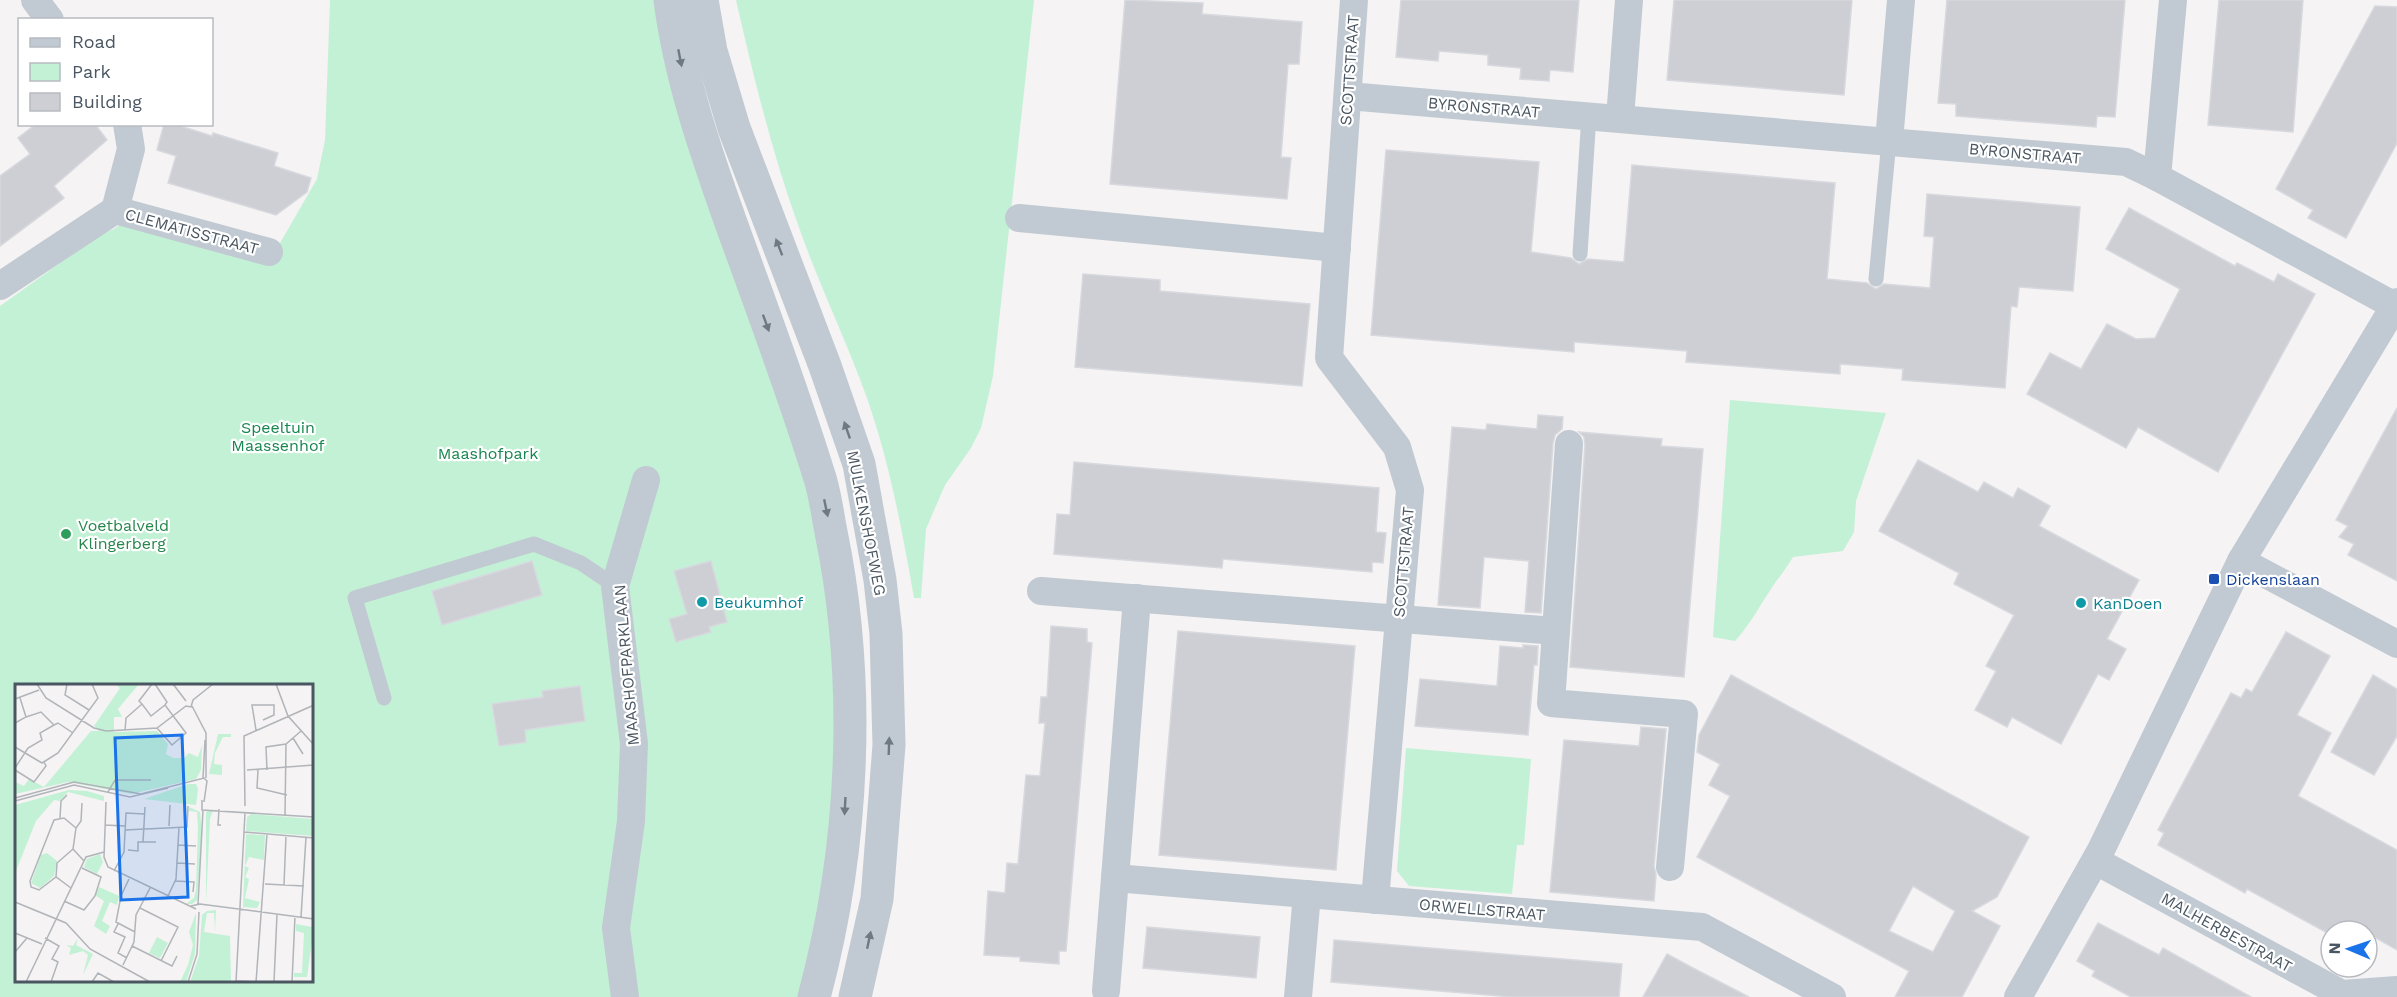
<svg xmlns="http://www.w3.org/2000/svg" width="2397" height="997" font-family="'Work Sans',sans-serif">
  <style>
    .green { fill: #c3f1d5; fill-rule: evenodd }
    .building { fill: #cdcfd5; stroke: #d7d9de; stroke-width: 1.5; fill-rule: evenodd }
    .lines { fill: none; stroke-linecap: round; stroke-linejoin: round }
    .service { stroke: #c1cad2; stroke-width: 15 }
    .minor { stroke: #c1cad2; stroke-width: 28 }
    .tertiary { stroke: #c1cad2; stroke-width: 33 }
    .oneway { fill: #6e7983 }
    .leisure-dot { fill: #2e9e5b; stroke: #fff; stroke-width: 2 }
    .transit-dot { fill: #1a4fb4; stroke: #fff; stroke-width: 2 }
    .culture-dot { fill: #0f9aa8; stroke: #fff; stroke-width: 2 }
    .labels { text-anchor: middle; stroke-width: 4.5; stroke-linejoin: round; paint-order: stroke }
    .street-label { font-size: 16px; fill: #4a5661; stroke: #fff }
    .park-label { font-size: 16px; fill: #17864f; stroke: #fff }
    .leisure-label { font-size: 16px; fill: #27864d; stroke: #fff; text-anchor: start }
    .transit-label { font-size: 16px; fill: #164399; stroke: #fff; text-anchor: start }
    .culture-label { font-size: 16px; fill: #0d838f; stroke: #fff; text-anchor: start }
    .inset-road { fill: none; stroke: #b1b4b9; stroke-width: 1.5 }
    .view { fill: #1a73e8; fill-opacity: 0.15; stroke: #1a73e8; stroke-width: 3 }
    .inset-edge { fill: none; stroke: #4a5661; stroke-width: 3 }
  </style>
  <rect width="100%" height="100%" fill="#f5f3f3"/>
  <g class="green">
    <path d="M330,0H667L827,554L840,785L801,997H0V306L101,234L114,229L125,221L272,257L317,179L325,140ZM16,685H312V980H16Z"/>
    <path d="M736,0H1034L993,376L981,428L971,448L945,485L926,529L921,598H914C902,530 890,464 867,398C847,342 821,289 801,233C773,157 754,79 736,0Z"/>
    <path d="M1730,400L1886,413L1856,501L1854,532L1843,551L1793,557C1786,569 1778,578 1771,589C1759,607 1749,626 1735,641L1713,637Z"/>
    <polygon points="1406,748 1531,759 1524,845 1517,845 1512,894 1409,886 1397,871"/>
  </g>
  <g class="building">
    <polygon points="1125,0 1203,3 1202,14 1302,22 1299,64 1288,64 1281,157 1291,158 1287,199 1110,184"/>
    <polygon points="1401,0 1579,0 1573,72 1550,70 1549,81 1520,79 1521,68 1488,65 1488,55 1439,51 1438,61 1396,57"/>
    <polygon points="1674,0 1852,0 1844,95 1667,80"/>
    <polygon points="1947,0 2125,0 2115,117 2097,116 2096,127 1956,116 1956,104 1938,103"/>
    <polygon points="2219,0 2303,0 2293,132 2208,125"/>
    <polygon points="2375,6 2397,7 2397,143 2346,238 2308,218 2313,210 2276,189"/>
    <polygon points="36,124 95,124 107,140 54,186 64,198 0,246 0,176 30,154 18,138"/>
    <polygon points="164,124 174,124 212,136 213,133 278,153 274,166 311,178 307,192 276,215 168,183 176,156 157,150"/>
    <polygon points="1386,150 1539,162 1531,252 1571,258 1579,264 1588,259 1624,262 1632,165 1835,183 1827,279 1867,283 1876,289 1884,284 1930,288 1934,237 1924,236 1927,194 2080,207 2073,291 2019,287 2017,307 2011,306 2005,388 1902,380 1903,369 1879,367 1840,364 1840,374 1686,362 1687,351 1639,347 1574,342 1574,352 1371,335"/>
    <polygon points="2129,208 2235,266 2237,263 2274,282 2278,274 2315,294 2218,472 2138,427 2126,448 2027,394 2050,353 2081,369 2107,324 2136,339 2155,338 2180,289 2106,249"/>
    <polygon points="1083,274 1160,280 1160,291 1310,304 1302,386 1075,367"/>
    <polygon points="2397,408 2397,581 2348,555 2354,544 2339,537 2348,526 2336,520"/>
    <polygon points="1538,415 1563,417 1562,429 1555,435 1553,443 1541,613 1525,612 1529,561 1484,557 1480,608 1438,605 1452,427 1486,430 1487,424 1537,429"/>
    <polygon points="1579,432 1662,439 1661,446 1703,449 1684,677 1570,667 1585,445 1584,437"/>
    <polygon points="1918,460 1978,492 1984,482 2013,498 2018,488 2050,506 2039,526 2139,580 2107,639 2126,649 2109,680 2098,674 2061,744 2012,717 2007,727 1975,710 1996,671 1986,666 2014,615 1954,584 1959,573 1879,531"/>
    <polygon points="1074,462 1379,488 1376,532 1386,533 1383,563 1372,562 1372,572 1223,559 1222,568 1054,554 1057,514 1070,515"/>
    <polygon points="532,561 542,595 442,625 432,591"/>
    <polygon points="711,561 727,622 709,627 711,632 676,642 669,619 687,614 674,571"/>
    <polygon points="1051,626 1087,629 1087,642 1092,643 1066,951 1059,951 1059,964 1020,961 1020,957 984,955 988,891 1005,893 1007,863 1018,864 1026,775 1040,776 1045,723 1039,723 1041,697 1047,697"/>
    <polygon points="1178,631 1355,646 1336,870 1159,855"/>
    <polygon points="2286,632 2330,656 2297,715 2331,733 2298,796 2397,850 2397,950 2369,934 2367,937 2367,931 2331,931 2331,935 2247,889 2245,893 2158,845 2164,833 2158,830 2231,693 2241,698 2246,689 2252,692"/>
    <polygon points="1523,645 1538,646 1537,665 1534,665 1528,735 1415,726 1420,679 1497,686 1500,646 1523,648"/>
    <path d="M1731,675L2029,837L1997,897L1972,911L2000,926L1962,997H1895L1909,971L1697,857L1730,796L1709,785L1720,764L1697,752L1699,735ZM1913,886L1955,911L1933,952L1889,931Z"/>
    <polygon points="2373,675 2397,689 2397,736 2374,775 2331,752"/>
    <polygon points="580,686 585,721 525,730 526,742 499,746 492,704 543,697 542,691"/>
    <polygon points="1641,727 1666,729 1654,866 1656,875 1654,901 1550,892 1564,740 1639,746"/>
    <polygon points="2098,923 2159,955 2163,948 2251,997 2131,997 2092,976 2095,971 2077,961"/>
    <polygon points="1147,927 1260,937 1256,978 1143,968"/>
    <polygon points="1334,940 1622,964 1619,997 1512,997 1331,982"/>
    <polygon points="1667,954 1691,967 1749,997 1643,997"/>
  </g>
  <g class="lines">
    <g class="service">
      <polyline points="1580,254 1589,115"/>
      <polyline points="1876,279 1889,141"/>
      <polyline points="384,698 355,598 534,544 581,563 615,586"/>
    </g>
    <g class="minor">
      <polyline points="35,0 50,20"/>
      <polyline points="1354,0 1329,358 1397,447 1410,490 1375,900"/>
      <polyline points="1348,96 2126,162 2157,177 2395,306"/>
      <polyline points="1620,118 1629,0"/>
      <polyline points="1889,141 1901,0"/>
      <polyline points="2157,177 2173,0"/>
      <polyline points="115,210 269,252"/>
      <polyline points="1019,218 1337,248"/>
      <polyline points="0,286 115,210 131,149 127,124"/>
      <polyline points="1569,444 1551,703 1684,714 1670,867"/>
      <polyline points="2241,561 2397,644"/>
      <polyline points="1041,591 1556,631"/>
      <polyline points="1137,598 1115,878 1702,927 1832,997"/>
      <polyline points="2096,861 2342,994 2397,990"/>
      <polyline points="1106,991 1115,878"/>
      <polyline points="625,997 616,928 631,821 634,744 615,586 646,480"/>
      <polyline points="1298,997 1307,894"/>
      <polyline points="2018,997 2100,852 2241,561 2397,302"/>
    </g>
    <g class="tertiary">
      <path d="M670,0C680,77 705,150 731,223C761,306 792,388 818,472C825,491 827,512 831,532C862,683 854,849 814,997"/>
      <polyline points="702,0 711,51 734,128 825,366 859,464 880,580 886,634 889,745 877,899 855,997"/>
    </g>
  </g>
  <defs><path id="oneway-solid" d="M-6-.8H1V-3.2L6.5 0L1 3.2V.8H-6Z" transform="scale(1.5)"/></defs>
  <g class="oneway">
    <use href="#oneway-solid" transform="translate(680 58) rotate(79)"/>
    <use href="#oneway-solid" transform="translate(779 247) rotate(-111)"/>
    <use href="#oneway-solid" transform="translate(766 323) rotate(70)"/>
    <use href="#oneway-solid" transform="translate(847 430) rotate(-109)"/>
    <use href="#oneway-solid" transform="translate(826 508) rotate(78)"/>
    <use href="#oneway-solid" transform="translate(889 746) rotate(-88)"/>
    <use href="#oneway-solid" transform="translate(845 806) rotate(93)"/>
    <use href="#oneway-solid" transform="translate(869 940) rotate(-78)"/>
  </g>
  <circle class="leisure-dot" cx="66" cy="534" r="6"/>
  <rect class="transit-dot" x="2208" y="573" width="12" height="12" rx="3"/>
  <g class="culture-dot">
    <circle cx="702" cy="602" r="6"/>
    <circle cx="2081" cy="603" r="6"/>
  </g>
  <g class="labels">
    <g class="street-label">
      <text transform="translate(1349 70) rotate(-86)" y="6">SCOTTSTRAAT</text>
      <text transform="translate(1484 107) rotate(5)" y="6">BYRONSTRAAT</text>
      <text transform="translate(2025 153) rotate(5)" y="6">BYRONSTRAAT</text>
      <text transform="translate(192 231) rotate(15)" y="6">CLEMATISSTRAAT</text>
      <text transform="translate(867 523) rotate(79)" y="6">MULKENSHOFWEG</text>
      <text transform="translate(1403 562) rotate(-85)" y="6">SCOTTSTRAAT</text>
      <text transform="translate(626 665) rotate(-95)" y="6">MAASHOFPARKLAAN</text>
      <text transform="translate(1482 909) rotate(5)" y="6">ORWELLSTRAAT</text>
      <text transform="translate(2227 932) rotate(29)" y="6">MALHERBESTRAAT</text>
    </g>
    <g class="park-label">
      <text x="278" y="433">Speeltuin<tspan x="278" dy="18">Maassenhof</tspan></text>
      <text x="488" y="459">Maashofpark</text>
    </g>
    <g class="leisure-label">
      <text x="78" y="531">Voetbalveld<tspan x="78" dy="18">Klingerberg</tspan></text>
    </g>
    <g class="transit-label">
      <text x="2226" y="585">Dickenslaan</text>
    </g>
    <g class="culture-label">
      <text x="714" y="608">Beukumhof</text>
      <text x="2093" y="609">KanDoen</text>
    </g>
  </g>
  <g transform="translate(15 684)">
    <rect width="298" height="298" fill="#f5f3f3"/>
    <path d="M100,0H124L103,25L107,33H99V48L142,47L153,60L151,70L158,74H169L174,69L183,73L187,61L186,86L181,95L116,110L53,98L0,110V98L9,102L14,95L29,103L76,47H84L79,42L105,4ZM203,50H216V53H208L200,69L199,80L207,81V91L194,90ZM173,100H181L183,105L181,121L129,115ZM54,106L72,107L89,112V117L53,108L45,117L39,116L21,137L0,189V121ZM174,123L185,128L187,150L182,216L177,220H171L179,214L181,205L183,144L182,128L174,127ZM198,126L195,135L191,219V128ZM236,130L298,135V152L231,147L232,133ZM231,150L250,151L249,176L234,173L230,182L234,184L230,193L234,195L230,214L245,218L242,224L228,223ZM32,169L42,177L39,192L25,204L16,199L26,171ZM85,170L88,178L82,190L69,183L72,175ZM84,203L104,212L102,221L95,218L87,237L95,242L91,250L79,242L89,217L80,211ZM201,226L200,247L199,229H192L189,248L215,252L216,298H175L184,272L187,231L192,227ZM181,229L180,270L171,298H165L173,281L178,261L174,248ZM281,240L297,243L298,250L292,293H279V289H287L289,249L281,247ZM142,253L153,259L145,274L134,269ZM63,254L61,261L78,270L68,291L73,271L68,267L54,271L56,264L51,261L58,262Z" fill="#c3f1d5"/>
    <path class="inset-road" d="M22,0L31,14L79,44L91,47L142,44L171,22L176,23L178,16L198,0M52,0L50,11L74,26M140,0L152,18L150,21M158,0L171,17M261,0L273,32L299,61M0,15L24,6M127,20L124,17L137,0M177,22L191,49V94M0,39L11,33L5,14M39,41L43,39L58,49M241,46L237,21H259V31L248,36M110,47L111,34L127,20L136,32L150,21L171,49L157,61L142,44M278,54L288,70M0,63L27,79L43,69L83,14L77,0M0,84L13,64L27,56L25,49L39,41L26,28L11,33M0,86L19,98L31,82L29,78M232,86L299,81M243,86L242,104L272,111M252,86L251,63L271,60L286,47M188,94L190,56M93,108L100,96H136M0,114L59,98L126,110L189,94L192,97L189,118M187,116V126L299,133M0,117L59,101L115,113L153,104M91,118L89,173L93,183L181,225M67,119L66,137L61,144L58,165L69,177M230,122L229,52L299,21M204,125L203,141H206M270,131L271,60M45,134L46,117L52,111M90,141L110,142M154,142L155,121M110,146L172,143L173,122M229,148L299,154M128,158L130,123M163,161L181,162M113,166L123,167V158H141M162,179L180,180M99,187L109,168L111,129L129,130M41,193L42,179L58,165M114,195L106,212L101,238L120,248M160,197L179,198L178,208M250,200L289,202M269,201L271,151M56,204L41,193L24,206L16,203L15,197L39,136L49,134L61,144M152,214L161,195L164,143M49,217L69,226L80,212L86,193L67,184M0,218L51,239L75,265L135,298M183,220L188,126M176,222L185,220L299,235M125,224L163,243L146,277M286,233L291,153M103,240L99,248L110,253L103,269L112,274M0,249L27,260M30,254L44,262L37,275L43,278L36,298M117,262L157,282L162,272M0,268L12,254M108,281L119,258L121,231L135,204M221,297L241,298M11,298L71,173L89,168M77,298L83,289L99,298M173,298L182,270L184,228M221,298L230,129M241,298L252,150M259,298L262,230M277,298L280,232"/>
    <path class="view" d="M167,51L173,213L106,216L100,54Z"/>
    <rect width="298" height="298" class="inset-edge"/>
  </g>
  <rect x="18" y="18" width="195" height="108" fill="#ffffff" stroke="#b7bbc0" stroke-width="1.5"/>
  <rect x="30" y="38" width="30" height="9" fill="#c1cad2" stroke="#b7bbc0" stroke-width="1.5"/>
  <text x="72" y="48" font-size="18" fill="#4a5661">Road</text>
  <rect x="30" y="63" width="30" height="18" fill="#c3f1d5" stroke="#b7bbc0" stroke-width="1.5"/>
  <text x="72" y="78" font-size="18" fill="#4a5661">Park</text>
  <rect x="30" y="93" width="30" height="18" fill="#cdcfd5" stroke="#b7bbc0" stroke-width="1.5"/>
  <text x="72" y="108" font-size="18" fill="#4a5661">Building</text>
  <g transform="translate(2349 949) rotate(272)"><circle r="28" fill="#ffffff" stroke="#b7bbc0" stroke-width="1.5"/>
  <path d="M0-4.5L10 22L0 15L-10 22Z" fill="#1a73e8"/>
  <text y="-9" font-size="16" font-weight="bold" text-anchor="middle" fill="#4a5661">N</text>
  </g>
</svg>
